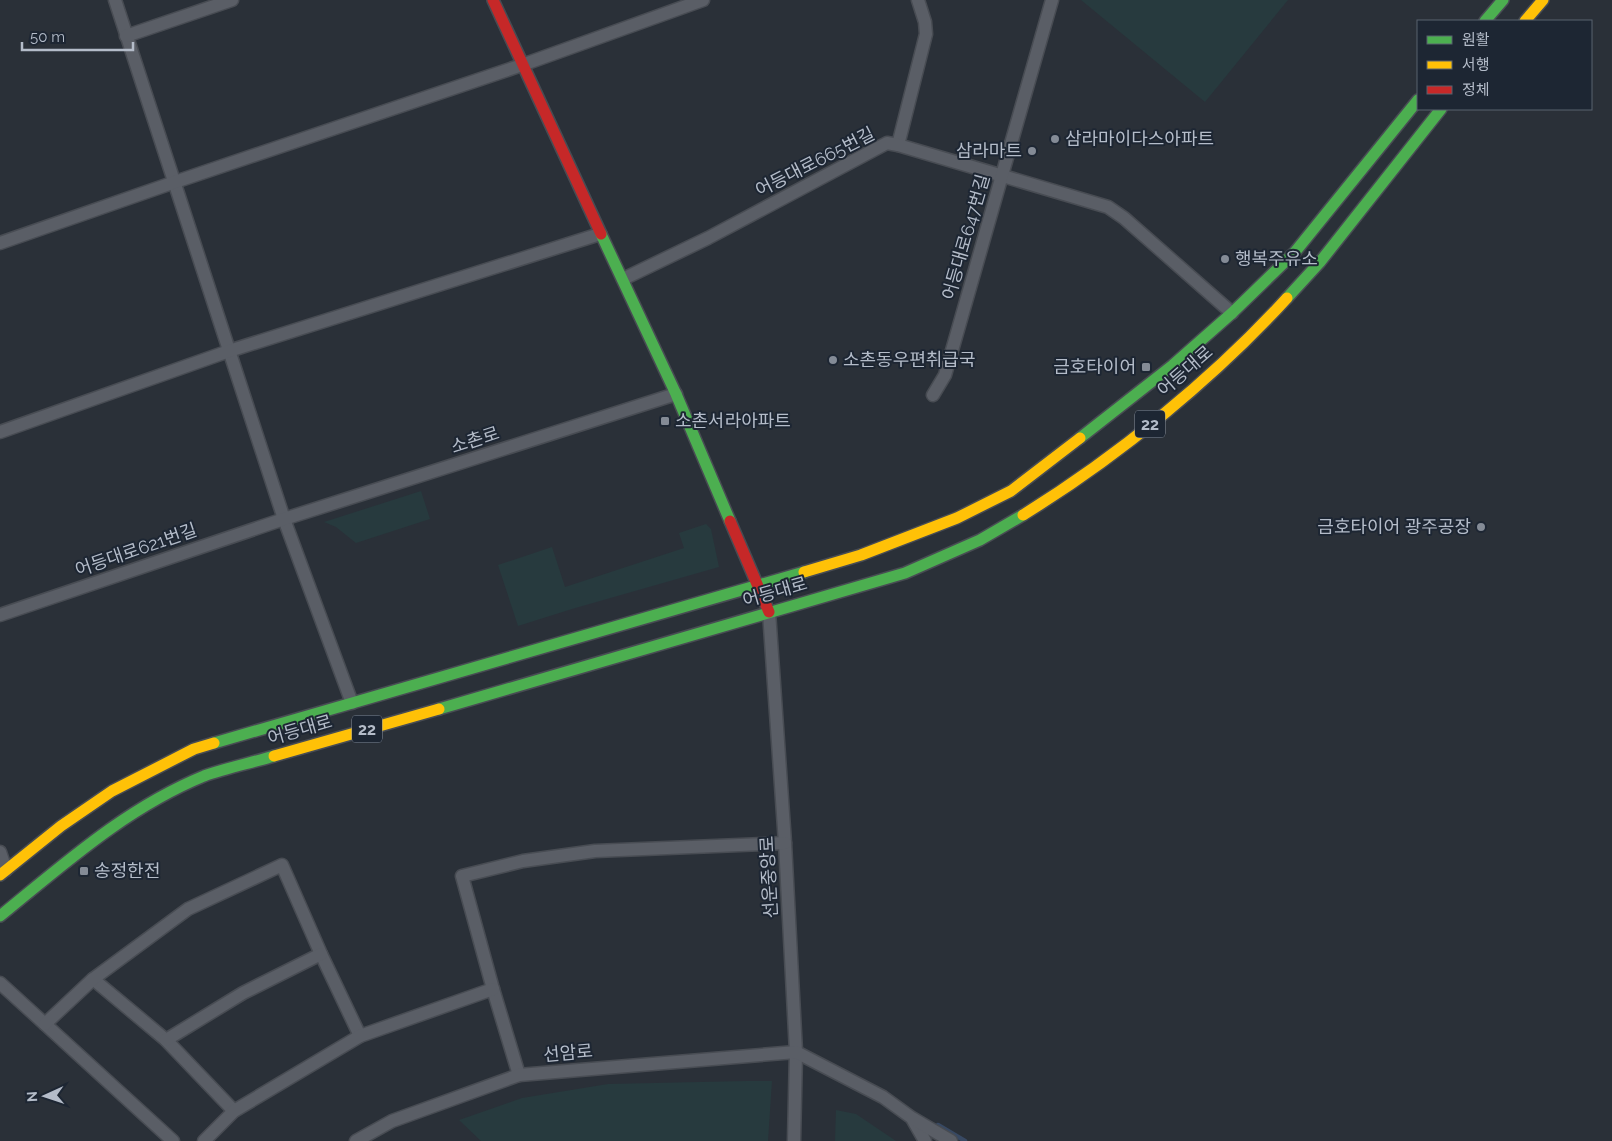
<svg xmlns="http://www.w3.org/2000/svg" width="1612" height="1141" font-family="Raleway,'Noto Sans KR',sans-serif">
  <style>
    .green { fill: #273a3e }
    .lines { fill: none; stroke-linecap: round; stroke-linejoin: round }
    .stream { stroke: #384963; stroke-width: 4.5 }
    .street-casing { stroke: #484c53; stroke-width: 15 }
    .fast-casing { stroke: #484c53; stroke-width: 14 }
    .slow-casing { stroke: #484c53; stroke-width: 14 }
    .jam-casing { stroke: #484c53; stroke-width: 14 }
    .street { stroke: #5a5e66; stroke-width: 12 }
    .fast { stroke: #4caf50; stroke-width: 11 }
    .slow { stroke: #ffc107; stroke-width: 11 }
    .jam { stroke: #c62828; stroke-width: 11 }
    .poi-dot { fill: #848b96; stroke: #1d2633; stroke-width: 2 }
    .labels { text-anchor: middle; stroke-width: 4; stroke-linejoin: round; paint-order: stroke }
    .shield { fill: #1d2633; stroke: #878f9c; stroke-width: 1 }
    .shield-label { font-size: 16px; font-weight: bold; fill: #b4bcc9 }
    .poi-label { font-size: 18px; fill: #b4bcc9; stroke: #1d2633; text-anchor: start }
    .street-label { font-size: 18px; fill: #b4bcc9; stroke: #1d2633 }
  </style>
  <rect width="100%" height="100%" fill="#2a3038"/>
  <g class="green">
    <polygon points="1081,0 1288,0 1205,102"/>
    <polygon points="421,491 430,519 356,543 336,527 324,522"/>
    <polygon points="706,524 711,529 719,567 572,609 518,626 498,565 552,547 565,587 684,548 679,533"/>
    <polygon points="746,1081 772,1081 768,1141 481,1141 459,1120 522,1098 608,1084"/>
    <polygon points="836,1110 856,1114 896,1141 835,1141"/>
  </g>
  <g class="lines">
    <polyline class="stream" points="938,1125 965,1141"/>
    <g class="street-casing">
      <g id="street">
        <polyline points="115,0 284,519 352,703"/>
        <polyline points="126,36 232,0"/>
        <polyline points="898,145 926,34 925,22 918,0"/>
        <polyline points="0,243 175,182 522,65 703,0"/>
        <polyline points="623,279 708,238 887,143 898,145 1108,207 1124,218 1232,313"/>
        <polyline points="933,395 945,375 1052,0"/>
        <polyline points="0,432 229,351 600,234"/>
        <polyline points="769,612 785,843 796,1052 794,1141"/>
        <polyline points="0,615 284,519 676,394"/>
        <polyline points="0,852 6,870"/>
        <polyline points="93,979 166,1040 234,1111"/>
        <polyline points="0,983 173,1141"/>
        <polyline points="45,1024 93,979 188,909 282,865 321,954 360,1036"/>
        <polyline points="166,1040 243,993 321,954"/>
        <polyline points="519,1075 493,989 462,876 523,861 595,851 785,843"/>
        <polyline points="913,1120 925,1141"/>
        <polyline points="204,1141 234,1111 360,1036 493,989"/>
        <polyline points="356,1141 392,1121 519,1075 796,1052 883,1097 912,1118 951,1141"/>
      </g>
    </g>
    <g class="fast-casing">
      <g id="fast">
        <polyline points="1485,21 1503,0"/>
        <polyline points="601,234 676,394 730,521"/>
        <polyline points="1287,298 1320,262 1441,109"/>
        <polyline points="1080,438 1173,365 1232,313 1295,252 1418,100"/>
        <polyline points="439,709 905,573 980,540 1023,515"/>
        <polyline points="214,743 804,572"/>
        <path d="M0,916C64,864 126,808 204,776C226,768 251,763 274,756"/>
      </g>
    </g>
    <g class="slow-casing">
      <g id="slow">
        <polyline points="1525,21 1543,0"/>
        <path d="M1023,515C1117,457 1213,379 1287,298"/>
        <polyline points="804,572 861,555 957,518 1011,491 1080,438"/>
        <polyline points="274,756 439,709"/>
        <polyline points="0,875 61,826 112,791 194,749 214,743"/>
      </g>
    </g>
    <g class="jam-casing">
      <g id="jam">
        <polyline points="493,0 601,234"/>
        <polyline points="730,521 769,612"/>
      </g>
    </g>
    <use href="#street" class="street"/>
    <use href="#fast" class="fast"/>
    <use href="#slow" class="slow"/>
    <use href="#jam" class="jam"/>
  </g>
  <g class="poi-dot">
    <circle cx="1055" cy="139" r="5"/>
    <circle cx="1032" cy="151" r="5"/>
    <circle cx="1225" cy="259" r="5"/>
    <circle cx="833" cy="360" r="5"/>
    <rect x="1141" y="362" width="10" height="10" rx="2.5"/>
    <rect x="660" y="416" width="10" height="10" rx="2.5"/>
    <circle cx="1481" cy="527" r="5"/>
    <rect x="79" y="866" width="10" height="10" rx="2.5"/>
  </g>
  <g class="labels">
    <g class="shield">
      <rect x="1135" y="410.5" width="30" height="27" rx="4"/>
      <rect x="352" y="715.5" width="30" height="27" rx="4"/>
    </g>
    <g class="shield-label">
      <text x="1150" y="430">22</text>
      <text x="367" y="735">22</text>
    </g>
    <g class="poi-label">
      <text x="1065" y="145">삼라마이다스아파트</text>
      <text x="1022" y="157" text-anchor="end">삼라마트</text>
      <text x="1235" y="265">행복주유소</text>
      <text x="843" y="366">소촌동우편취급국</text>
      <text x="1136" y="373" text-anchor="end">금호타이어</text>
      <text x="675" y="427">소촌서라아파트</text>
      <text x="1471" y="533" text-anchor="end">금호타이어 광주공장</text>
      <text x="94" y="877">송정한전</text>
    </g>
    <g class="street-label">
      <text transform="translate(815 162) rotate(-27)" y="6">어등대로665번길</text>
      <text transform="translate(966 237) rotate(-74)" y="6">어등대로647번길</text>
      <text transform="translate(1185 371) rotate(-41)" y="6">어등대로</text>
      <text transform="translate(475 440) rotate(-18)" y="6">소촌로</text>
      <text transform="translate(136 550) rotate(-19)" y="6">어등대로621번길</text>
      <text transform="translate(775 592) rotate(-16)" y="6">어등대로</text>
      <text transform="translate(300 730) rotate(-16)" y="6">어등대로</text>
      <text transform="translate(769 877) rotate(-93)" y="6">선운중앙로</text>
      <text transform="translate(568 1053) rotate(-5)" y="6">선암로</text>
    </g>
  </g>
  <rect x="1417" y="20" width="175" height="90" fill="#1d2633" stroke="#59626f"/>
  <rect x="1427" y="36" width="25" height="8" fill="#4caf50" stroke="#59626f"/>
  <text x="1462" y="45" font-size="15" fill="#b4bcc9">원활</text>
  <rect x="1427" y="61" width="25" height="8" fill="#ffc107" stroke="#59626f"/>
  <text x="1462" y="70" font-size="15" fill="#b4bcc9">서행</text>
  <rect x="1427" y="86" width="25" height="8" fill="#c62828" stroke="#59626f"/>
  <text x="1462" y="95" font-size="15" fill="#b4bcc9">정체</text>
  <g transform="translate(45 1096) rotate(267)" stroke="#1d2633" stroke-width="4" paint-order="stroke">
  <path d="M0-4L9 19L0 12L-9 19Z" fill="#b4bcc9"/>
  <text y="-8" font-size="14" font-weight="bold" text-anchor="middle" fill="#b4bcc9">N</text>
  </g>
  <path d="M22 42v8h111v-8" fill="none" stroke="#b4bcc9" stroke-width="2.5"/>
  <text x="30" y="42" font-size="15" fill="#b4bcc9" stroke="#1d2633" stroke-width="4" paint-order="stroke">50 m</text>
</svg>
